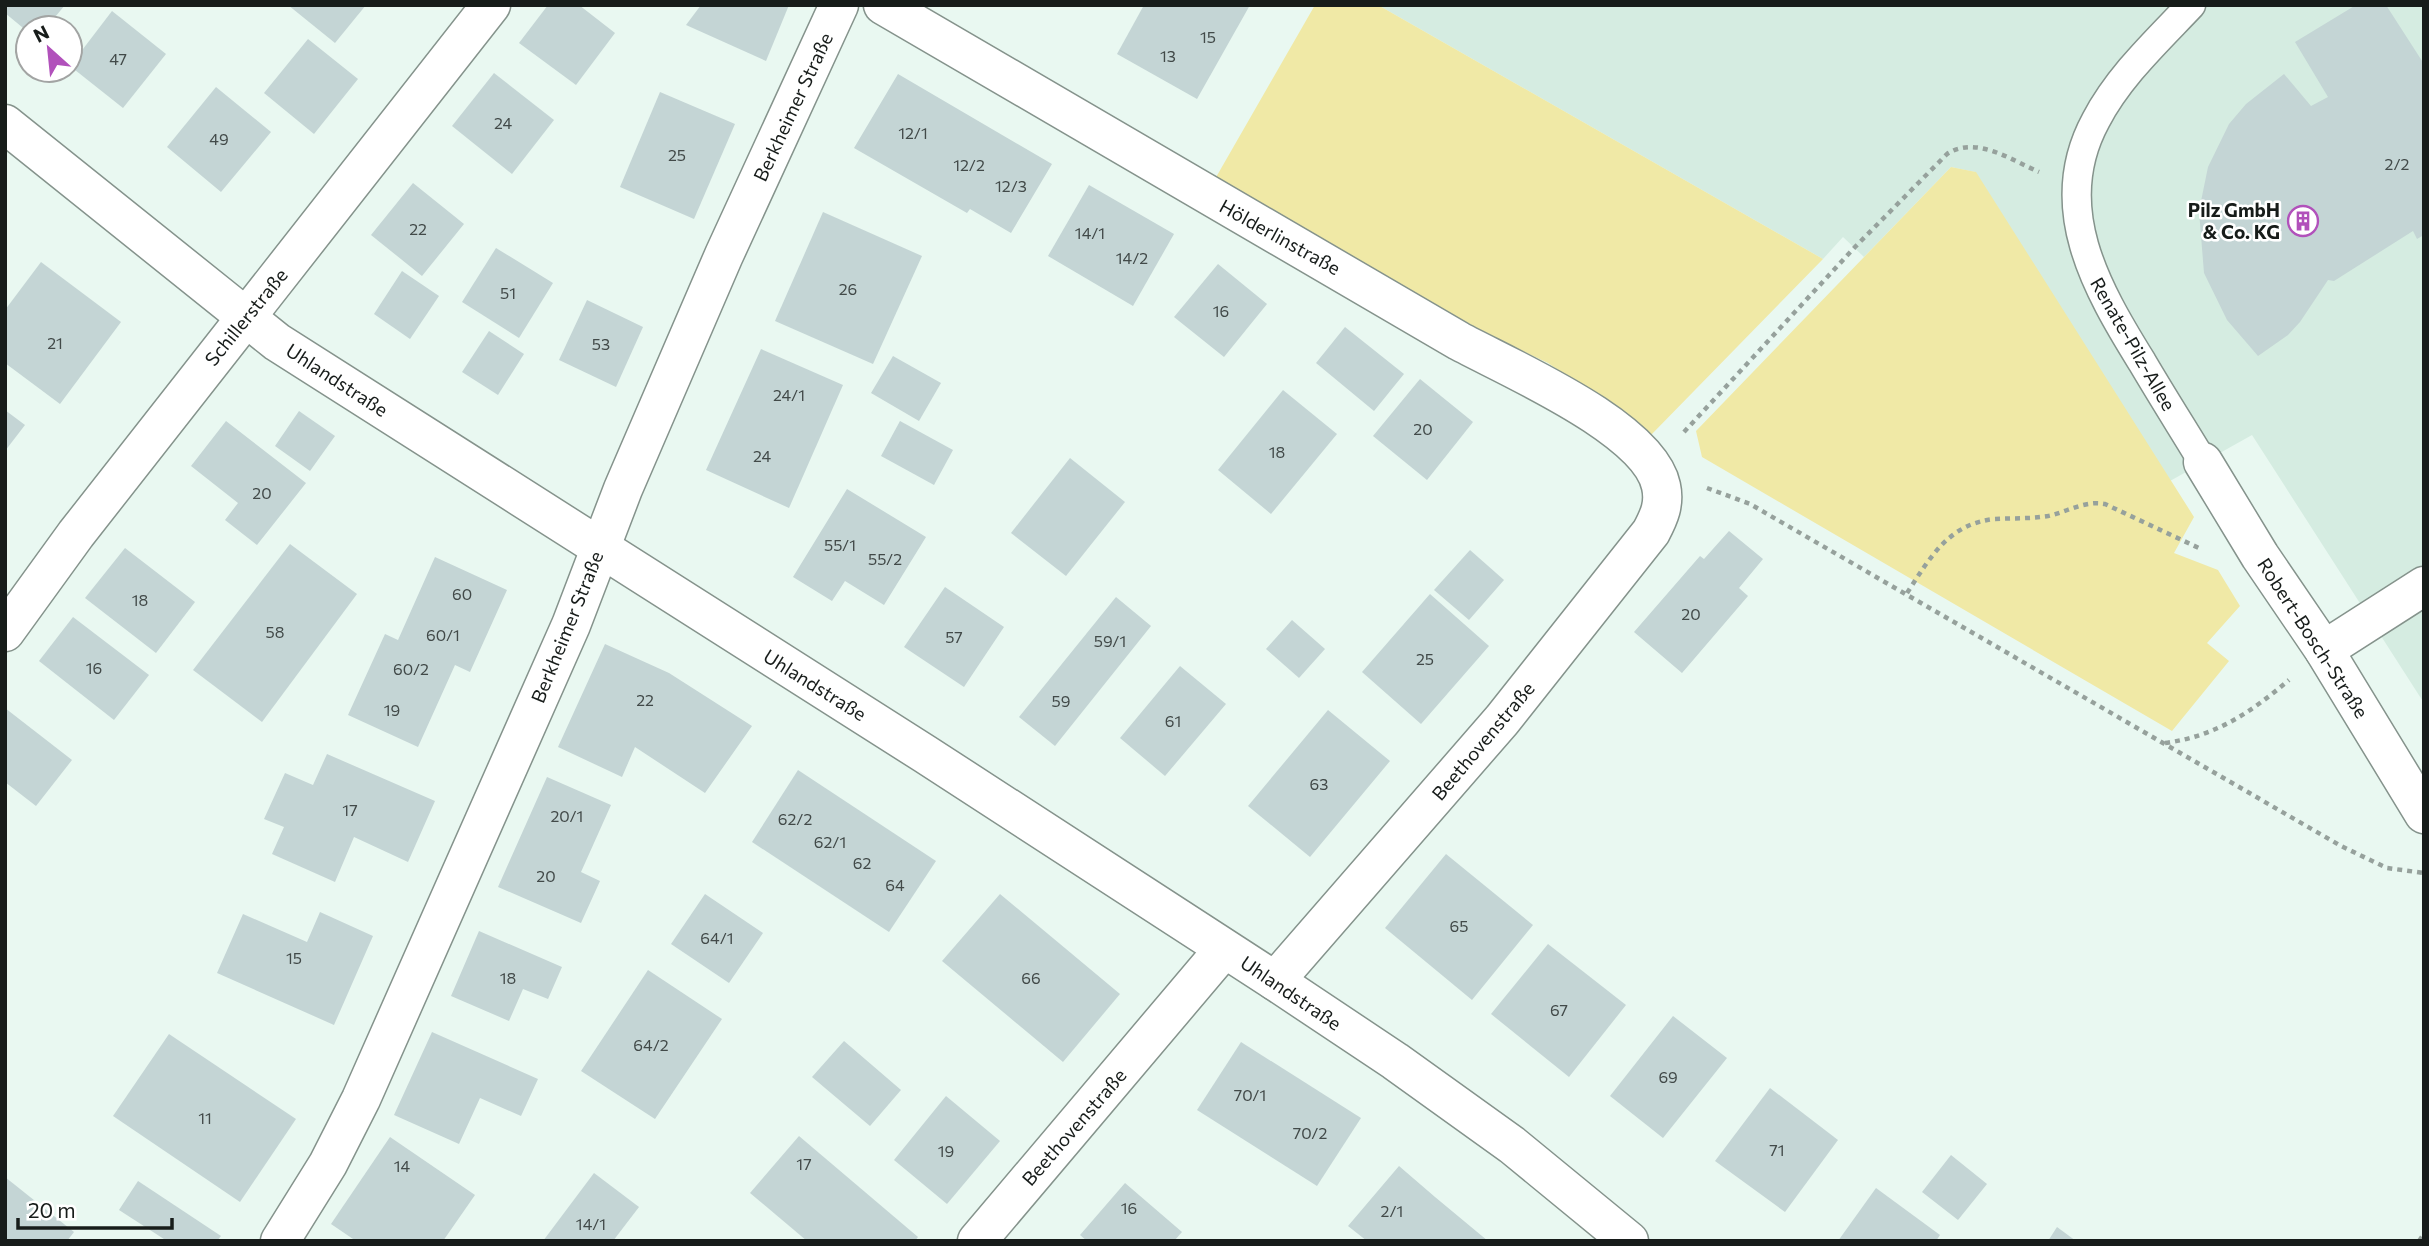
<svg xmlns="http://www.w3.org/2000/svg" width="2429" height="1246" font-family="Commissioner,sans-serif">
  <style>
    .built { fill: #d5ece1 }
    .green { fill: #f0e9a6 }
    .building { fill: #c4d5d5 }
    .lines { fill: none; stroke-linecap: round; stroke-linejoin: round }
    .service-casing { stroke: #85938c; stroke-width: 31 }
    .minor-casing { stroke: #85938c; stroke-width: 41 }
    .path { stroke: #96a19c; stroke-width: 4.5; stroke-dasharray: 5 5; stroke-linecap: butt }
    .service { stroke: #fff; stroke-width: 28 }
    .minor { stroke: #fff; stroke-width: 38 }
    .labels { text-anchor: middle; stroke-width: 5; stroke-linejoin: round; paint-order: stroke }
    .number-label { font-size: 16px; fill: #424a49 }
    .street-label { font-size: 19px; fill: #171c1a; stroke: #fff }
    .poi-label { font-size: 19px; font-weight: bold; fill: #171c1a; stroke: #fff; text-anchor: end }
  </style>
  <rect width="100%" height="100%" fill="#e9f8f1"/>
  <polygon class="built" points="1378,5 2424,5 2424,703 2252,435 2170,481 1975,172 1951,167 1864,257 1843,237 1823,259"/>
  <g class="green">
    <polygon points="1315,5 1378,5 1823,259 1651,435 1548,363 1469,326 1215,179"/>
    <polygon points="1951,167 1976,172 2194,517 2174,553 2218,570 2240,606 2207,643 2229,661 2172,731 1702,457 1696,431"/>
  </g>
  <g class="building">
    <polygon points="5,5 65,5 46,28 28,28 28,32 5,13"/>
    <polygon points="288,5 366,5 335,43"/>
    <polygon points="548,5 579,5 615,33 576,85 519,43"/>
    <polygon points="701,5 789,5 766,61 686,25"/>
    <polygon points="1144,5 1250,5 1197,99 1117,54"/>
    <polygon points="2356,5 2386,5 2424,64 2424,235 2417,239 2413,231 2334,281 2328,280 2300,322 2288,335 2258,356 2227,320 2204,273 2199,211 2208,167 2229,124 2246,104 2284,74 2311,106 2328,97 2295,42"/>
    <polygon points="112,11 166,54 123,108 70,66"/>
    <polygon points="308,39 358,79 314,134 264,93"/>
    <polygon points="494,73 554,120 512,174 452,126"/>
    <polygon points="898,74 1052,164 1011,233 970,209 967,213 854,148"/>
    <polygon points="216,87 271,132 221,192 167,147"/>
    <polygon points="660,92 735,124 694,219 620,187"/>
    <polygon points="413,183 464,224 422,276 371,235"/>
    <polygon points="1089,185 1174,234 1133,306 1048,256"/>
    <polygon points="823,212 922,256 873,364 775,321"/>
    <polygon points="496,248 553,283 519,338 462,302"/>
    <polygon points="41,262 121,322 60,404 5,363 5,310"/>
    <polygon points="1218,264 1267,304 1224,357 1174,317"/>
    <polygon points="402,271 439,296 410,339 374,314"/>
    <polygon points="587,300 643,327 616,387 559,360"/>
    <polygon points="1345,327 1404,374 1374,411 1316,363"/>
    <polygon points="489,331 524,354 498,395 462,372"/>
    <polygon points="761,349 843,385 789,508 706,470"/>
    <polygon points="893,356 941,383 919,421 871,393"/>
    <polygon points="1420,379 1473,422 1427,480 1373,436"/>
    <polygon points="1283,390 1337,434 1271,514 1218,470"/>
    <polygon points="5,410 25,425 5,451"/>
    <polygon points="299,411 335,436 310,471 275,446"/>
    <polygon points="226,421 306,483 257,545 225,520 238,503 191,466"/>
    <polygon points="900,421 953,450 934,485 881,456"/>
    <polygon points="1070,458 1125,502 1066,576 1011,533"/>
    <polygon points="847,489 926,537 884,605 845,581 832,601 793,577"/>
    <polygon points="1729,531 1763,559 1739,588 1748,596 1682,673 1634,632 1700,556 1704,559"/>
    <polygon points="290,544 357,594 262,722 193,670"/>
    <polygon points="125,548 195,602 156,653 85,598"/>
    <polygon points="1470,550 1504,580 1469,620 1434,590"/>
    <polygon points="435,557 507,590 470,672 455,665 418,747 348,715 385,634 398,640"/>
    <polygon points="945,587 1004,627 964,687 904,647"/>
    <polygon points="1430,594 1489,646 1421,724 1362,672"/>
    <polygon points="1116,597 1151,626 1055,746 1019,717"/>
    <polygon points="73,617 149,675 114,720 39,661"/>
    <polygon points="1292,620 1325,649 1299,678 1266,649"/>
    <polygon points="605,644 669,673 752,726 705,793 635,747 622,777 558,747"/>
    <polygon points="1180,666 1226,704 1165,776 1120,738"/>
    <polygon points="5,708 72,760 36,806 5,782"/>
    <polygon points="1328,710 1390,761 1310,857 1248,806"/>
    <polygon points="327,754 435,801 408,862 354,837 335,882 272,854 284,827 264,819 285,773 313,785"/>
    <polygon points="798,770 936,861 889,932 752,842"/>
    <polygon points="547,777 611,805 581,872 600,881 581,923 498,887"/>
    <polygon points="1446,854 1533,925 1472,1000 1385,928"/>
    <polygon points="705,894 763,933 729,983 671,944"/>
    <polygon points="1000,894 1120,994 1063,1062 942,961"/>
    <polygon points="320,912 373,936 334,1025 217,973 243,914 307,942"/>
    <polygon points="479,931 562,967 548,999 523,989 509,1021 451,996"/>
    <polygon points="1548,944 1626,1005 1569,1077 1491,1014"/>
    <polygon points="648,970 722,1019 655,1119 581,1071"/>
    <polygon points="1673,1016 1727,1058 1663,1138 1610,1096"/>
    <polygon points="432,1032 538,1079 521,1116 480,1098 459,1144 394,1115"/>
    <polygon points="169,1034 296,1119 240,1202 113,1116"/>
    <polygon points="844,1041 901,1090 870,1126 812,1077"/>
    <polygon points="1241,1042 1361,1118 1317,1186 1197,1110"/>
    <polygon points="1770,1088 1838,1140 1785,1212 1715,1161"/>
    <polygon points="946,1096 1000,1141 947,1204 894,1160"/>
    <polygon points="799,1136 918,1237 915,1241 807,1241 750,1193"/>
    <polygon points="390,1137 475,1195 443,1241 356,1241 331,1224"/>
    <polygon points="1951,1155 1987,1184 1958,1220 1922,1192"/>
    <polygon points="1399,1166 1435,1197 1488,1241 1367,1241 1348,1226"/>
    <polygon points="594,1173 639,1207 613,1241 543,1241"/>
    <polygon points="5,1177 74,1232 67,1241 5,1241"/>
    <polygon points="138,1181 221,1236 217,1241 167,1241 119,1210"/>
    <polygon points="1125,1183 1182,1232 1174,1241 1087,1241 1080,1235"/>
    <polygon points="1876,1188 1940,1235 1936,1241 1838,1241"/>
    <polygon points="2057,1227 2076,1241 2048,1241"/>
  </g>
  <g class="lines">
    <g class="service-casing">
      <path id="service" d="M2191,5C2157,41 2119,76 2096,120C2049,206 2096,288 2142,362C2162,396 2183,429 2203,462"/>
    </g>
    <g class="minor-casing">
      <g id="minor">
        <path d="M883,5L1459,341C1509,368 1649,428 1661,486C1665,504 1659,517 1651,532L1502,720L1275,981"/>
        <polyline points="5,124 277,342 925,754 1275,981 1395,1061 1512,1145 1629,1241"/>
        <polyline points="2203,462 2260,556 2324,650 2424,814"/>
        <polyline points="5,632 76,534 491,5"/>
        <polyline points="2324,650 2424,586"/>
        <polyline points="280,1241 328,1164 361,1099 571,625 623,489 724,255 839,5"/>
        <polyline points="977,1241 1224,949"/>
      </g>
    </g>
    <g class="path">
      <path d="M1684,432L1855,247L1947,154C1976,135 2011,160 2039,172"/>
      <polyline points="1707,488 1750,504 2341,846 2387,868 2424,873"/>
      <path d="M1907,593C1930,558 1948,524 1994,519C2012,518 2030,519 2048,516C2067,512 2085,500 2105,504L2201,549"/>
      <path d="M2165,743C2216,736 2250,713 2289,680"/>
      <polyline points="2419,1241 2424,1234"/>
    </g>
    <use href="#service" class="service"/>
    <use href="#minor" class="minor"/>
  </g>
  <defs>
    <g id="building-ring" transform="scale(1.575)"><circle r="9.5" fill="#fff" stroke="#b151bb" stroke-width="1.5"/><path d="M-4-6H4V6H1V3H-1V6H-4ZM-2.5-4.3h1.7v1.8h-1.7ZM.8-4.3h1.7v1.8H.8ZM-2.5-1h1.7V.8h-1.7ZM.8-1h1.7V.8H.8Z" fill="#b151bb"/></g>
  </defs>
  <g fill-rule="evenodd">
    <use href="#building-ring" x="2303" y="221"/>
  </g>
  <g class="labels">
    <g class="number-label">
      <text x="1208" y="43">15</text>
      <text x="1168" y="62">13</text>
      <text x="118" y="65">47</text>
      <text x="503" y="129">24</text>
      <text x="913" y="139">12/1</text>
      <text x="219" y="145">49</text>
      <text x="677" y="161">25</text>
      <text x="2397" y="170">2/2</text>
      <text x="969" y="171">12/2</text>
      <text x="1011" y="192">12/3</text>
      <text x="418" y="235">22</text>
      <text x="1090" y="239">14/1</text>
      <text x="1132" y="264">14/2</text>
      <text x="848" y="295">26</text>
      <text x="508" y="299">51</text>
      <text x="1221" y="317">16</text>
      <text x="55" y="349">21</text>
      <text x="601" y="350">53</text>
      <text x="789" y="401">24/1</text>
      <text x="1423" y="435">20</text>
      <text x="1277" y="458">18</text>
      <text x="762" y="462">24</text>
      <text x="262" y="499">20</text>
      <text x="840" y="551">55/1</text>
      <text x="885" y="565">55/2</text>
      <text x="462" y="600">60</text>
      <text x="140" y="606">18</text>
      <text x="1691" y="620">20</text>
      <text x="275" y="638">58</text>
      <text x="443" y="641">60/1</text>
      <text x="954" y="643">57</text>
      <text x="1110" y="647">59/1</text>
      <text x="1425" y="665">25</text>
      <text x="94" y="674">16</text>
      <text x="411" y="675">60/2</text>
      <text x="645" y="706">22</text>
      <text x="1061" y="707">59</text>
      <text x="392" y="716">19</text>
      <text x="1173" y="727">61</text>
      <text x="1319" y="790">63</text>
      <text x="350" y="816">17</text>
      <text x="567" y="822">20/1</text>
      <text x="795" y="825">62/2</text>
      <text x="830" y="848">62/1</text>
      <text x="862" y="869">62</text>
      <text x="546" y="882">20</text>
      <text x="895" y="891">64</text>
      <text x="1459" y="932">65</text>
      <text x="717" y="944">64/1</text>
      <text x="294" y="964">15</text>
      <text x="508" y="984">18</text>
      <text x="1031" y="984">66</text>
      <text x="1559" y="1016">67</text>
      <text x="651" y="1051">64/2</text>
      <text x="1668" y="1083">69</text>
      <text x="1250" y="1101">70/1</text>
      <text x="205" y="1124">11</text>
      <text x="1310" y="1139">70/2</text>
      <text x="1777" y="1156">71</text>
      <text x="946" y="1157">19</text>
      <text x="804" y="1170">17</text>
      <text x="402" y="1172">14</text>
      <text x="1129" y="1214">16</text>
      <text x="1392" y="1217">2/1</text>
      <text x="591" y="1230">14/1</text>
    </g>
    <g class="street-label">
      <text transform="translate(793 107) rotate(-65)" y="7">Berkheimer Straße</text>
      <text transform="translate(1280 237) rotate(29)" y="7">Hölderlinstraße</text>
      <text transform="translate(246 317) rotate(-51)" y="7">Schillerstraße</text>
      <text transform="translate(2133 344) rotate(60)" y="7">Renate-Pilz-Allee</text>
      <text transform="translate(337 380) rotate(33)" y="7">Uhlandstraße</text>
      <text transform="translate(567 627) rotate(-68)" y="7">Berkheimer Straße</text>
      <text transform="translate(2313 638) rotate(57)" y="7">Robert-Bosch-Straße</text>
      <text transform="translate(815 685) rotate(32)" y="7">Uhlandstraße</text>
      <text transform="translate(1483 741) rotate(-50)" y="7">Beethovenstraße</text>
      <text transform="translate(1291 993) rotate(34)" y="7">Uhlandstraße</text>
      <text transform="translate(1074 1127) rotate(-49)" y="7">Beethovenstraße</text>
    </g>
    <g class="poi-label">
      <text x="2280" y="217">Pilz GmbH<tspan x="2280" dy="22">&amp; Co. KG</tspan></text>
    </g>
  </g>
  <rect width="2429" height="1246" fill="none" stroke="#171c1a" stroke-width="14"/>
  <g transform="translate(49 49) rotate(333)"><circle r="33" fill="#ffffff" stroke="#a2a4a3" stroke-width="2"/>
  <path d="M0-5L12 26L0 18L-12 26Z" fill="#b151bb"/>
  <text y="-10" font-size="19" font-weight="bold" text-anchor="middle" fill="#171c1a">N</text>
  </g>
  <path d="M18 1218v10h154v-10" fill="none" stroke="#171c1a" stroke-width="3.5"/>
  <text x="28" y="1218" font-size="21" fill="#171c1a" stroke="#ffffff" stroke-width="5" paint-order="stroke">20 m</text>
</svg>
